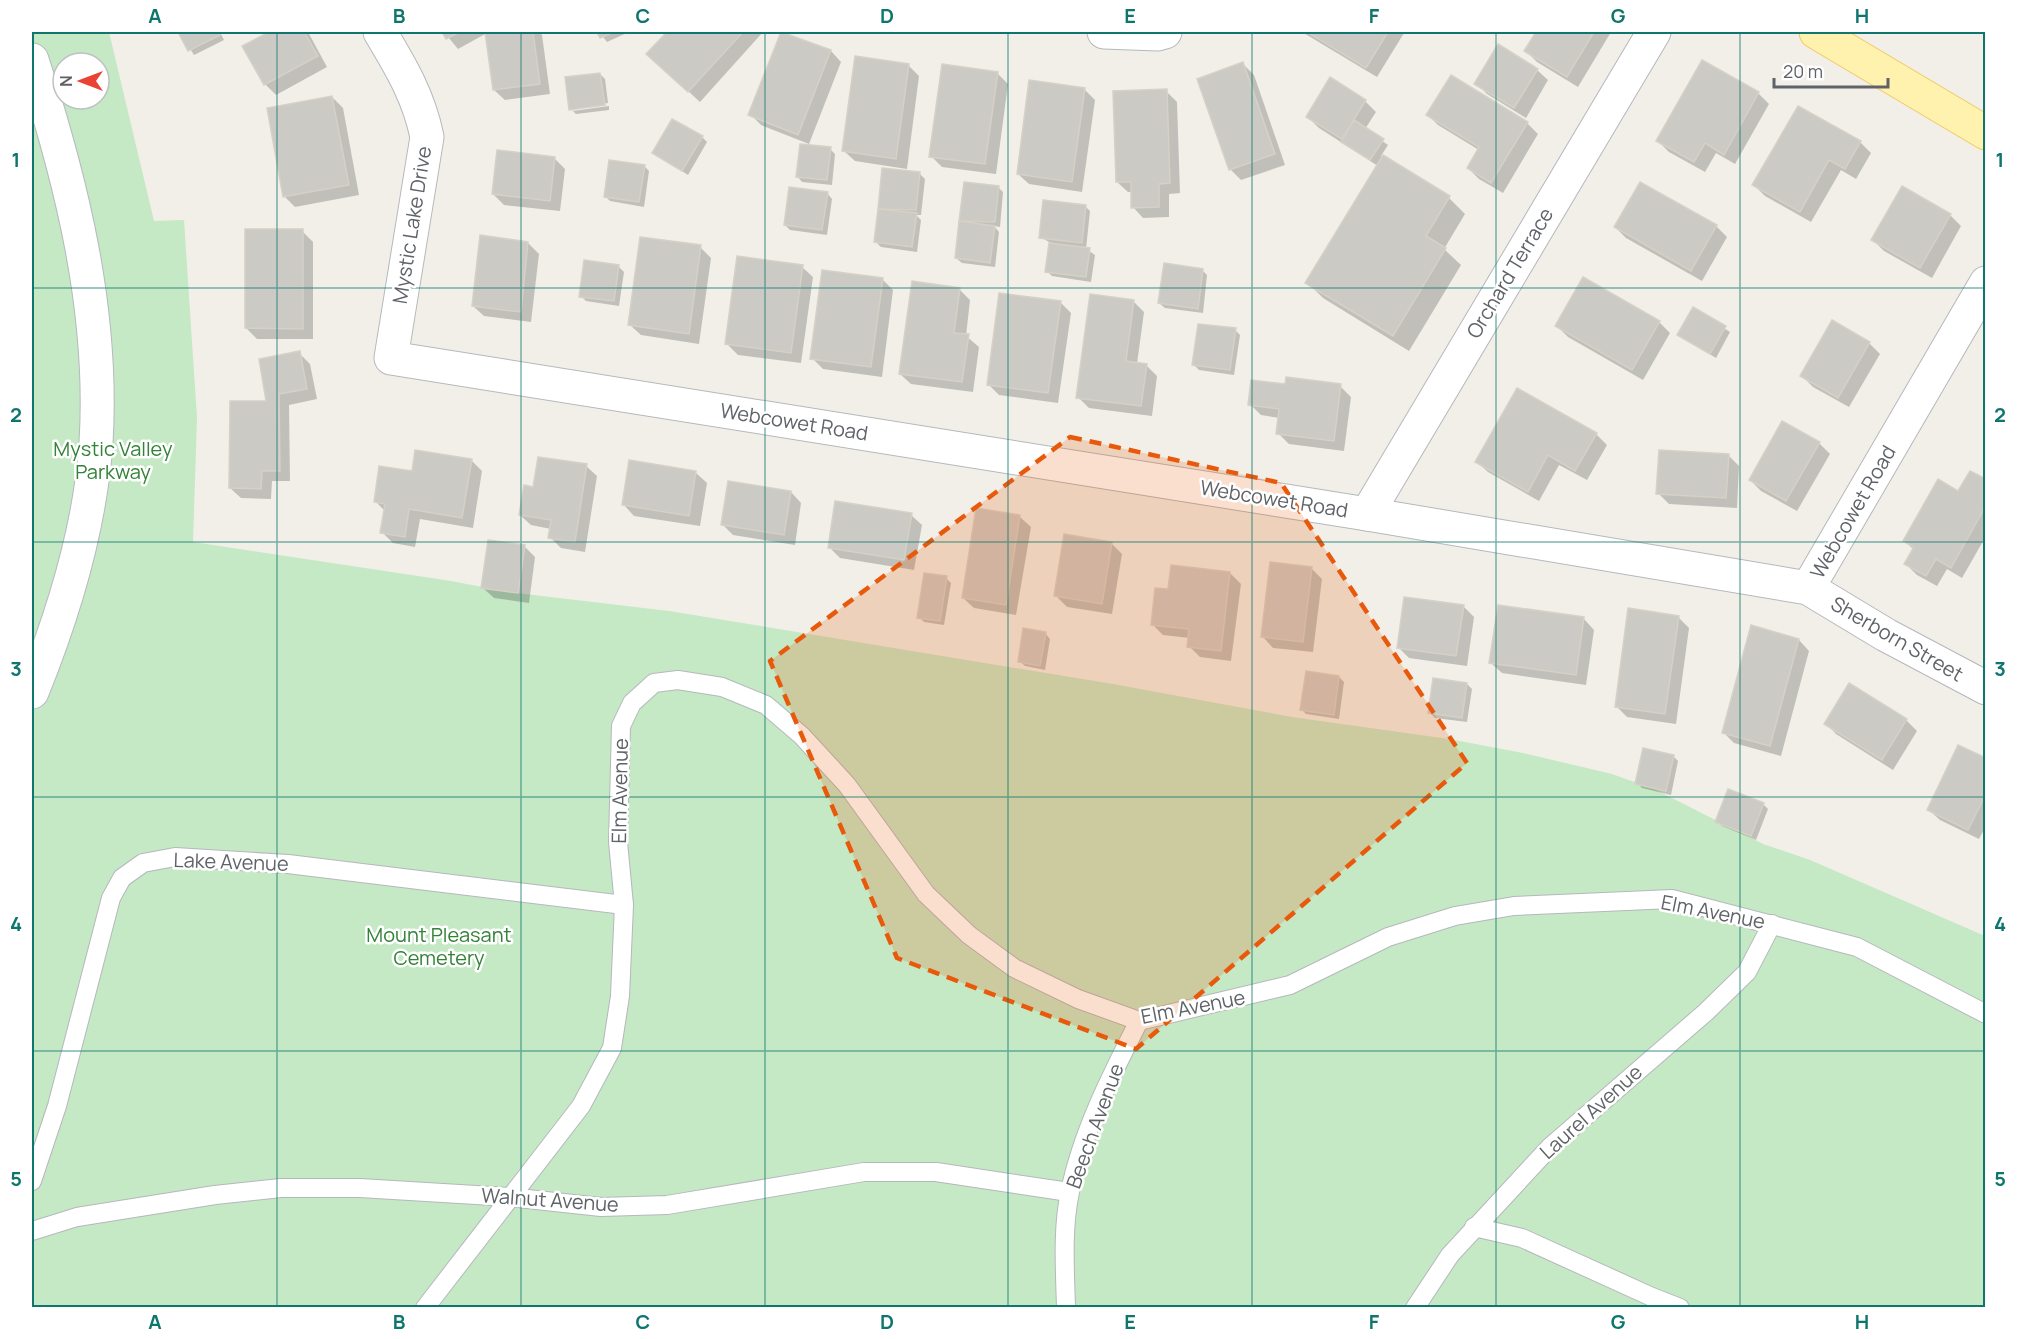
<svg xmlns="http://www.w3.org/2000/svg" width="2017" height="1339" font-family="Manrope,sans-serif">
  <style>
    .green { fill: #c5e8c5; fill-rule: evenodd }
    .shadow { fill: #0003 }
    .building { fill: #cccac5; stroke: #d6d1c6; stroke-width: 1.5 }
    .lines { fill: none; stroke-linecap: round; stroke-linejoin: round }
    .lane-casing { stroke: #b5b8bc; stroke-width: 20 }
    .street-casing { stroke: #b5b8bc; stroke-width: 35 }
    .secondary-casing { stroke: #b6babf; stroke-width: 35 }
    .primary-casing { stroke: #f2c960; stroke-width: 35 }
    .lane { stroke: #fff; stroke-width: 18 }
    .street { stroke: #fff; stroke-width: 33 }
    .secondary { stroke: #fff; stroke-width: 33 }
    .primary { stroke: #fff2af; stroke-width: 33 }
    .marked { fill: #e8590c; fill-opacity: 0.2; stroke: #e8590c; stroke-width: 4.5; stroke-dasharray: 12 8; stroke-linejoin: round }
    .grid { fill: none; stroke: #0f766e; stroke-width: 1.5; stroke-opacity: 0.55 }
    .labels { text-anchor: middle; stroke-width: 5; stroke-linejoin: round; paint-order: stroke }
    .street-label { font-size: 20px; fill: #5f6368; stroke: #fff }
    .park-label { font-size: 20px; fill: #348238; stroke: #fff }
    .neatline { fill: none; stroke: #0f766e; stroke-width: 2 }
    .grid-label { font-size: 20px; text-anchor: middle; font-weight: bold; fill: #0f766e }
  </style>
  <rect width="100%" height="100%" fill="#f1efe8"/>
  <path class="green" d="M32,32H109L154,221L184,220L197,418L193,542L451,581L508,592L669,611L1113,684L1292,717L1449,739L1523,753L1612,774L1654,789L1763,844L1810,860L1985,936V1307H32ZM63,63H99V99H63Z"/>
  <g class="shadow">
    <polygon points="180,32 220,32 224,40 194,55"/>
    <polygon points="272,32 308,32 327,67 276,95 265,84 244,46"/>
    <polygon points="444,32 539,32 542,35 550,94 505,100 494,90 487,33 458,49"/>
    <polygon points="599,32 629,32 607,42"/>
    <polygon points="669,32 763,32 700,102 648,54"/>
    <polygon points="783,32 831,51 841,62 809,144 761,125 750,114"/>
    <polygon points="1302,32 1403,32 1404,33 1377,77"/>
    <polygon points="1538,32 1611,32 1578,87 1537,62 1526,51"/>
    <polygon points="1703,62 1758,93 1769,104 1735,164 1716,153 1705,172 1669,152 1658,141"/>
    <polygon points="1243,64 1254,75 1285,165 1241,180 1230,169"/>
    <polygon points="908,65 919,76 907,169 855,161 844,151"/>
    <polygon points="1537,70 1548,80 1526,118 1487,94 1476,83"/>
    <polygon points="997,73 1008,84 996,174 942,167 931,156"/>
    <polygon points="600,74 605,79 608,103 573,108 573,111 609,106 609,110 576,114 571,109"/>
    <polygon points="1451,77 1527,123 1538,134 1503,193 1479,179 1468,168 1479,150 1438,125 1428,115"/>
    <polygon points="1084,89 1095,100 1082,192 1029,184 1018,174"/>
    <polygon points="1166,91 1177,102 1180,193 1169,194 1169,217 1143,218 1133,207 1132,192 1128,192 1117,182"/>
    <polygon points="332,97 343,108 359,195 295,207 284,196"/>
    <polygon points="1365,101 1376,112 1365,129 1388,145 1381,156 1449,198 1465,214 1444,249 1461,265 1409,351 1323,298 1307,282 1378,166 1319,128 1308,117"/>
    <polygon points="1798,108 1860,142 1871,153 1856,179 1841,170 1811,222 1765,196 1754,185"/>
    <polygon points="702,137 707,142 688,175 654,153"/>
    <polygon points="830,149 835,154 832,185 802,182 797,176"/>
    <polygon points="554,158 565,169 560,211 504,205 493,194"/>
    <polygon points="644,166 649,171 644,207 610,201 605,196"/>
    <polygon points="883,170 920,174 925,179 921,215 916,215 921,220 917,252 881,247 876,242"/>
    <polygon points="965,184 998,187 1003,192 1000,227 994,226 999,232 995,267 962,263 956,258"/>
    <polygon points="827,193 832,199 827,235 790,230 785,225"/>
    <polygon points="1085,206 1090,211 1086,249 1095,255 1091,282 1052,276 1047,271 1051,243 1040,237"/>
    <polygon points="1950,215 1961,226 1932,278 1884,251 1873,240"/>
    <polygon points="1716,226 1727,237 1702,281 1626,238 1615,227"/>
    <polygon points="302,231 313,242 313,339 257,339 246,328"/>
    <polygon points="528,243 539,254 531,322 484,316 473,306"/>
    <polygon points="700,247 711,258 699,344 641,335 630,325"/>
    <polygon points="619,267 624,272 619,306 586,301 581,296"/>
    <polygon points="802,267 813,277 801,363 738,355 727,344"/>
    <polygon points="1202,270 1207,275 1203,313 1165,308 1159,303"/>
    <polygon points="882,279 893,290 882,377 823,369 812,358"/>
    <polygon points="959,289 970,300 966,336 979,347 973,392 911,384 900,374"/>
    <polygon points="1060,302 1071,313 1058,403 999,395 988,384"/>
    <polygon points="1134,302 1144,312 1137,364 1146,365 1157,376 1152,416 1089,408 1078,397"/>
    <polygon points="1693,309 1730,332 1716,358 1678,335"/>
    <polygon points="1659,322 1670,333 1643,380 1568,337 1557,326"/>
    <polygon points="1235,330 1240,335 1234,375 1199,370 1194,365"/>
    <polygon points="1869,343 1880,354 1849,407 1813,387 1802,376"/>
    <polygon points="299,353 310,364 317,399 289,405 290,481 272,481 271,499 241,498 230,488 268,403"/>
    <polygon points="1286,386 1340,386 1351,397 1344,451 1289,444 1278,433 1280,418 1261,415 1250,404"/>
    <polygon points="1596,434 1607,445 1587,480 1559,465 1539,501 1488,472 1477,462"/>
    <polygon points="1819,443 1830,454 1797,511 1761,491 1750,480"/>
    <polygon points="1728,455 1739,466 1737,508 1669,504 1658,493"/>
    <polygon points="471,460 482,471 473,528 420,519 415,547 393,543 382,532 385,511 375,501 413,473"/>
    <polygon points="586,466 597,476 585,552 561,548 550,537 551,529 531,525 520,515 534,489"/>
    <polygon points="696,473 707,483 700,526 634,516 624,505"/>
    <polygon points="1986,481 1986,536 1962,578 1947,569 1937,586 1917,575 1906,564 1914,550 1904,540 1958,493"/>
    <polygon points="791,492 801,503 795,545 733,535 722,524"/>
    <polygon points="911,515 922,525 914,570 840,558 829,547"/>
    <polygon points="1020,517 1031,527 1016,615 974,608 963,598"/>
    <polygon points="1111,543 1122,554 1112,614 1067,607 1056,596"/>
    <polygon points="524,546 535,557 529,603 494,598 483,588"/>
    <polygon points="1311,568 1322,579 1313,652 1273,648 1263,637"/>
    <polygon points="1230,573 1241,584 1231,661 1200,657 1189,646 1190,638 1163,635 1152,624 1169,591"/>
    <polygon points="946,578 951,583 944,625 924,622 919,617"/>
    <polygon points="1463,606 1474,617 1467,666 1409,658 1398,647"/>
    <polygon points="1678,617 1689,628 1676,724 1627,717 1616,706"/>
    <polygon points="1584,619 1594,630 1586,685 1502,673 1491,663"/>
    <polygon points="1045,633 1050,639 1045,670 1025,666 1019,661"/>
    <polygon points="1799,640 1809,651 1781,756 1734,743 1723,732"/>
    <polygon points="1339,677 1344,682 1339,719 1306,714 1301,709"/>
    <polygon points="1467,684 1472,689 1467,722 1435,718 1430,713"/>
    <polygon points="1906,720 1917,731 1893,770 1836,734 1826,723"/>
    <polygon points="1673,756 1678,761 1671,795 1642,788 1637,783"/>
    <polygon points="1986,760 1986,826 1979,839 1940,820 1929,810"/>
    <polygon points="1763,804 1768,809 1756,840 1722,826 1717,821"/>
  </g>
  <g class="building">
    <polygon points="178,32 219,32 220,35 188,51"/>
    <polygon points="269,32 304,32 318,56 264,85 242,46"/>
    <polygon points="442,32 460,32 446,39"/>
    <polygon points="485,32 533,32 540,84 493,90"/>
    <polygon points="597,32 614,32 600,38"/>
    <polygon points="667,32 743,32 688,92 646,54"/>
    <polygon points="781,32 831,50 798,135 748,115"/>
    <polygon points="1307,32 1388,32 1366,68"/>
    <polygon points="1536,32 1594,32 1567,77 1524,51"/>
    <polygon points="1498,44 1538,69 1514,108 1474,84"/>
    <polygon points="855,56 909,64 896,159 842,151"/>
    <polygon points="1702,60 1759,92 1724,155 1705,143 1694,162 1656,141"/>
    <polygon points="1243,62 1275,154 1229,170 1197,79"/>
    <polygon points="942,64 998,72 985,164 929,157"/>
    <polygon points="600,73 605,105 569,110 565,77"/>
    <polygon points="1451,75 1528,122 1491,183 1467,168 1479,147 1426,115"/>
    <polygon points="1330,77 1366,100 1342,139 1306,117"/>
    <polygon points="1029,80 1085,88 1072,182 1017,174"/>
    <polygon points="1167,89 1170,183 1159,184 1159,207 1131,208 1131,182 1116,182 1113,91"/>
    <polygon points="332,96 349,185 283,197 267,108"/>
    <polygon points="1798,106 1861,141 1845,169 1829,160 1800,212 1752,185"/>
    <polygon points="672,119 703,136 682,171 652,153"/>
    <polygon points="1354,120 1384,139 1370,160 1341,142"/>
    <polygon points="800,144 831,147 827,180 796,177"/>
    <polygon points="497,150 555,157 550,201 492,194"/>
    <polygon points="1383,155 1450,196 1426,236 1446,248 1393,336 1305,283"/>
    <polygon points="609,160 645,165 639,202 604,197"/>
    <polygon points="882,168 920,172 916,210 878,209"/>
    <polygon points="964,182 999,186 995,222 959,221"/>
    <polygon points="1640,182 1717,225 1691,271 1614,227"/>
    <polygon points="1902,186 1951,214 1920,268 1871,240"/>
    <polygon points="789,187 828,192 822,230 784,225"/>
    <polygon points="1043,200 1086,205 1082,243 1039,238"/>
    <polygon points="878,209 917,213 912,247 874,242"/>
    <polygon points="959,221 995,226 990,263 955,258"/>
    <polygon points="245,229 303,229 303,329 245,328"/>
    <polygon points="480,235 528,242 521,312 472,306"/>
    <polygon points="640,237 701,245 689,334 628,325"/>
    <polygon points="1049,243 1090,248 1086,277 1045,272"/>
    <polygon points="737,256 803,265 791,353 725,344"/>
    <polygon points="584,260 619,265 614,301 579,297"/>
    <polygon points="1164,263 1203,269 1198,309 1158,303"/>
    <polygon points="822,270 883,278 871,367 810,359"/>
    <polygon points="1583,277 1660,321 1632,370 1555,326"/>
    <polygon points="912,281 960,288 954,333 969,334 962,382 899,374"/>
    <polygon points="999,293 1061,301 1048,393 987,385"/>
    <polygon points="1090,294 1134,300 1126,361 1147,364 1141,406 1076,398"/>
    <polygon points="1693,307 1726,326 1710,354 1677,335"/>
    <polygon points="1832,320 1870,342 1838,398 1800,376"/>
    <polygon points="1198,324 1236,328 1230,370 1192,365"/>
    <polygon points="300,351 307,389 279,394 280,471 262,471 261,489 229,488 230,401 266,401 259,359"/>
    <polygon points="1286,377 1341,384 1334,441 1276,434 1279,409 1248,405 1251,380 1285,384"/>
    <polygon points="1517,388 1597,433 1575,471 1548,455 1528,492 1475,462"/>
    <polygon points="1782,421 1820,442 1786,501 1749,480"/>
    <polygon points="415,450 472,459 462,518 409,509 405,537 380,533 385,504 374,502 379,466 412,471"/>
    <polygon points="1659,450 1729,454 1726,498 1656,494"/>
    <polygon points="538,457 587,464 575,542 548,538 551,520 519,515 524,485 533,487"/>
    <polygon points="629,460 696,471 689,516 622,505"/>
    <polygon points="1970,471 1986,479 1986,513 1983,511 1951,568 1936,559 1926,576 1904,564 1914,547 1903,541 1938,479 1958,491"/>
    <polygon points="728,481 791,491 784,535 721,525"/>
    <polygon points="835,501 912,513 904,560 828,548"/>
    <polygon points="976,508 1020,515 1006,605 962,598"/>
    <polygon points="1064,534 1112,542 1102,604 1054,596"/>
    <polygon points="488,540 525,545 518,593 481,588"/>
    <polygon points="1270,562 1312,567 1303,642 1261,637"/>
    <polygon points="1171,565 1230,572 1221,651 1187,647 1189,629 1151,625 1155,588 1168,589"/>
    <polygon points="924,573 947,576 940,621 917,618"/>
    <polygon points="1404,597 1464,605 1456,656 1397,648"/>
    <polygon points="1498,605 1584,617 1576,675 1489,663"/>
    <polygon points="1628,608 1679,616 1665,714 1615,707"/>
    <polygon points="1751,625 1799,639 1770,746 1722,733"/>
    <polygon points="1023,628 1046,632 1040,666 1018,662"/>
    <polygon points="1306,671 1339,676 1334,715 1300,710"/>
    <polygon points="1433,678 1467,683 1462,718 1428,713"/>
    <polygon points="1849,683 1907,719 1882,760 1824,724"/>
    <polygon points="1958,745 1986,758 1986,794 1968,830 1927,810"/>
    <polygon points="1643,748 1674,755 1666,791 1635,784"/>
    <polygon points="1728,789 1764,803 1751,836 1715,822"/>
  </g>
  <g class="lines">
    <g class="lane-casing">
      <g id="lane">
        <polyline points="32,1181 57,1106 111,898 122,878 143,863 175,857 288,864 624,905"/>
        <polyline points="1474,1227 1522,1238 1652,1297 1680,1308"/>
        <polyline points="32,1231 77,1217 215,1195 281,1188 360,1188 509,1197 601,1207 667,1205 864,1172 936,1172 1069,1192"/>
        <polyline points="425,1308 581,1106 612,1048 620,996 624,905 618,842 621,726 632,703 654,683 678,680 722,687 766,705 802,736 847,785 926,894 969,935 1014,968 1078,999 1139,1021 1290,985 1388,937 1455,916 1514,906 1672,899 1857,947 1986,1014"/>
        <path d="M1066,1308C1065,1270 1062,1229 1070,1192C1082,1132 1112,1074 1139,1021"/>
        <polyline points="1415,1308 1450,1255 1550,1147 1706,1012 1747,972 1772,924"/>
      </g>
    </g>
    <g class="street-casing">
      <g id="street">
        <path d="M380,32C401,67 419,97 427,137L391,358L1367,514L1808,588L1886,635L1986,688"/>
        <polyline points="1104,32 1158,34 1165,32"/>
        <polyline points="1367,514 1654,32"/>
        <polyline points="1808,588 1986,283"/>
      </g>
    </g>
    <g class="secondary-casing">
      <path id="secondary" d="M32,60C72,183 104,312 96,443C90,529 64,613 32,692"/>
    </g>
    <g class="primary-casing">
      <polyline id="primary" points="1816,32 1986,133"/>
    </g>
    <use href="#lane" class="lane"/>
    <use href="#street" class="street"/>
    <use href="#secondary" class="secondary"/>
    <use href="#primary" class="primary"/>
  </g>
  <path class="marked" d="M1070,437L1281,483L1467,763L1136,1049L897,958L770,661Z"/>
  <path class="grid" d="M277,32V1308M521,32V1308M765,32V1308M1008,32V1308M1252,32V1308M1496,32V1308M1740,32V1308M32,288H1986M32,542H1986M32,797H1986M32,1051H1986"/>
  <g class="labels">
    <g class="street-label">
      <text transform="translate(412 225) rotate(-81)" y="7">Mystic Lake Drive</text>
      <text transform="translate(1510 273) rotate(-59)" y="7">Orchard Terrace</text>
      <text transform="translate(794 422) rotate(9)" y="7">Webcowet Road</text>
      <text transform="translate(1274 499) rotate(9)" y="7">Webcowet Road</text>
      <text transform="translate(1853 512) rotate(-60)" y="7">Webcowet Road</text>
      <text transform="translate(1897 639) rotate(30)" y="7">Sherborn Street</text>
      <text transform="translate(620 791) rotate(-89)" y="7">Elm Avenue</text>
      <text transform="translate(231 862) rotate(2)" y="7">Lake Avenue</text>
      <text transform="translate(1713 912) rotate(11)" y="7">Elm Avenue</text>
      <text transform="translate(1193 1007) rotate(-11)" y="7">Elm Avenue</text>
      <text transform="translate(1591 1112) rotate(-42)" y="7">Laurel Avenue</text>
      <text transform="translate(1095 1126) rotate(-70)" y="7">Beech Avenue</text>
      <text transform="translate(550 1200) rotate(4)" y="7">Walnut Avenue</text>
    </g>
    <g class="park-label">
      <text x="113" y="456">Mystic Valley<tspan x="113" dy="23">Parkway</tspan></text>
      <text x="439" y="942">Mount Pleasant<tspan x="439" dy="23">Cemetery</tspan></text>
    </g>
  </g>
  <rect width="2017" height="1339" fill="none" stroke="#ffffff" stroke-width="66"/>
  <g transform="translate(81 81) rotate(270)"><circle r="28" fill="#ffffff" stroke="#bfc1c3" stroke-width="1.5"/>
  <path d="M0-4.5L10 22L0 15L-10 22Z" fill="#ea4335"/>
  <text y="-9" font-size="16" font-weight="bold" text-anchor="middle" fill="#5f6368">N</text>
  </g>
  <path d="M1774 78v9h114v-9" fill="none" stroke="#5f6368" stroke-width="3"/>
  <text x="1783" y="78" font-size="18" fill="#5f6368" stroke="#ffffff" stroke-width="4.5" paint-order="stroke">20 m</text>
  <rect x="33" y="33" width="1951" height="1273" class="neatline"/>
  <g class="grid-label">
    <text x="155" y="23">A</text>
    <text x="399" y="23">B</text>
    <text x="643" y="23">C</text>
    <text x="887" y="23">D</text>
    <text x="1130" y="23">E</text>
    <text x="1374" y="23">F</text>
    <text x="1618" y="23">G</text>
    <text x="1862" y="23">H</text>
    <text x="16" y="167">1</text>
    <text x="2000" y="167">1</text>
    <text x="16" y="422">2</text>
    <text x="2000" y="422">2</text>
    <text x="16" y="676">3</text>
    <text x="2000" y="676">3</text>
    <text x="16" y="931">4</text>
    <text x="2000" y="931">4</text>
    <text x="16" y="1186">5</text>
    <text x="2000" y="1186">5</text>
    <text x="155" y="1329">A</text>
    <text x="399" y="1329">B</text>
    <text x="643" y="1329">C</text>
    <text x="887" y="1329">D</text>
    <text x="1130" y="1329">E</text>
    <text x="1374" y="1329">F</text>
    <text x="1618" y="1329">G</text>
    <text x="1862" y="1329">H</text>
  </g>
</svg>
